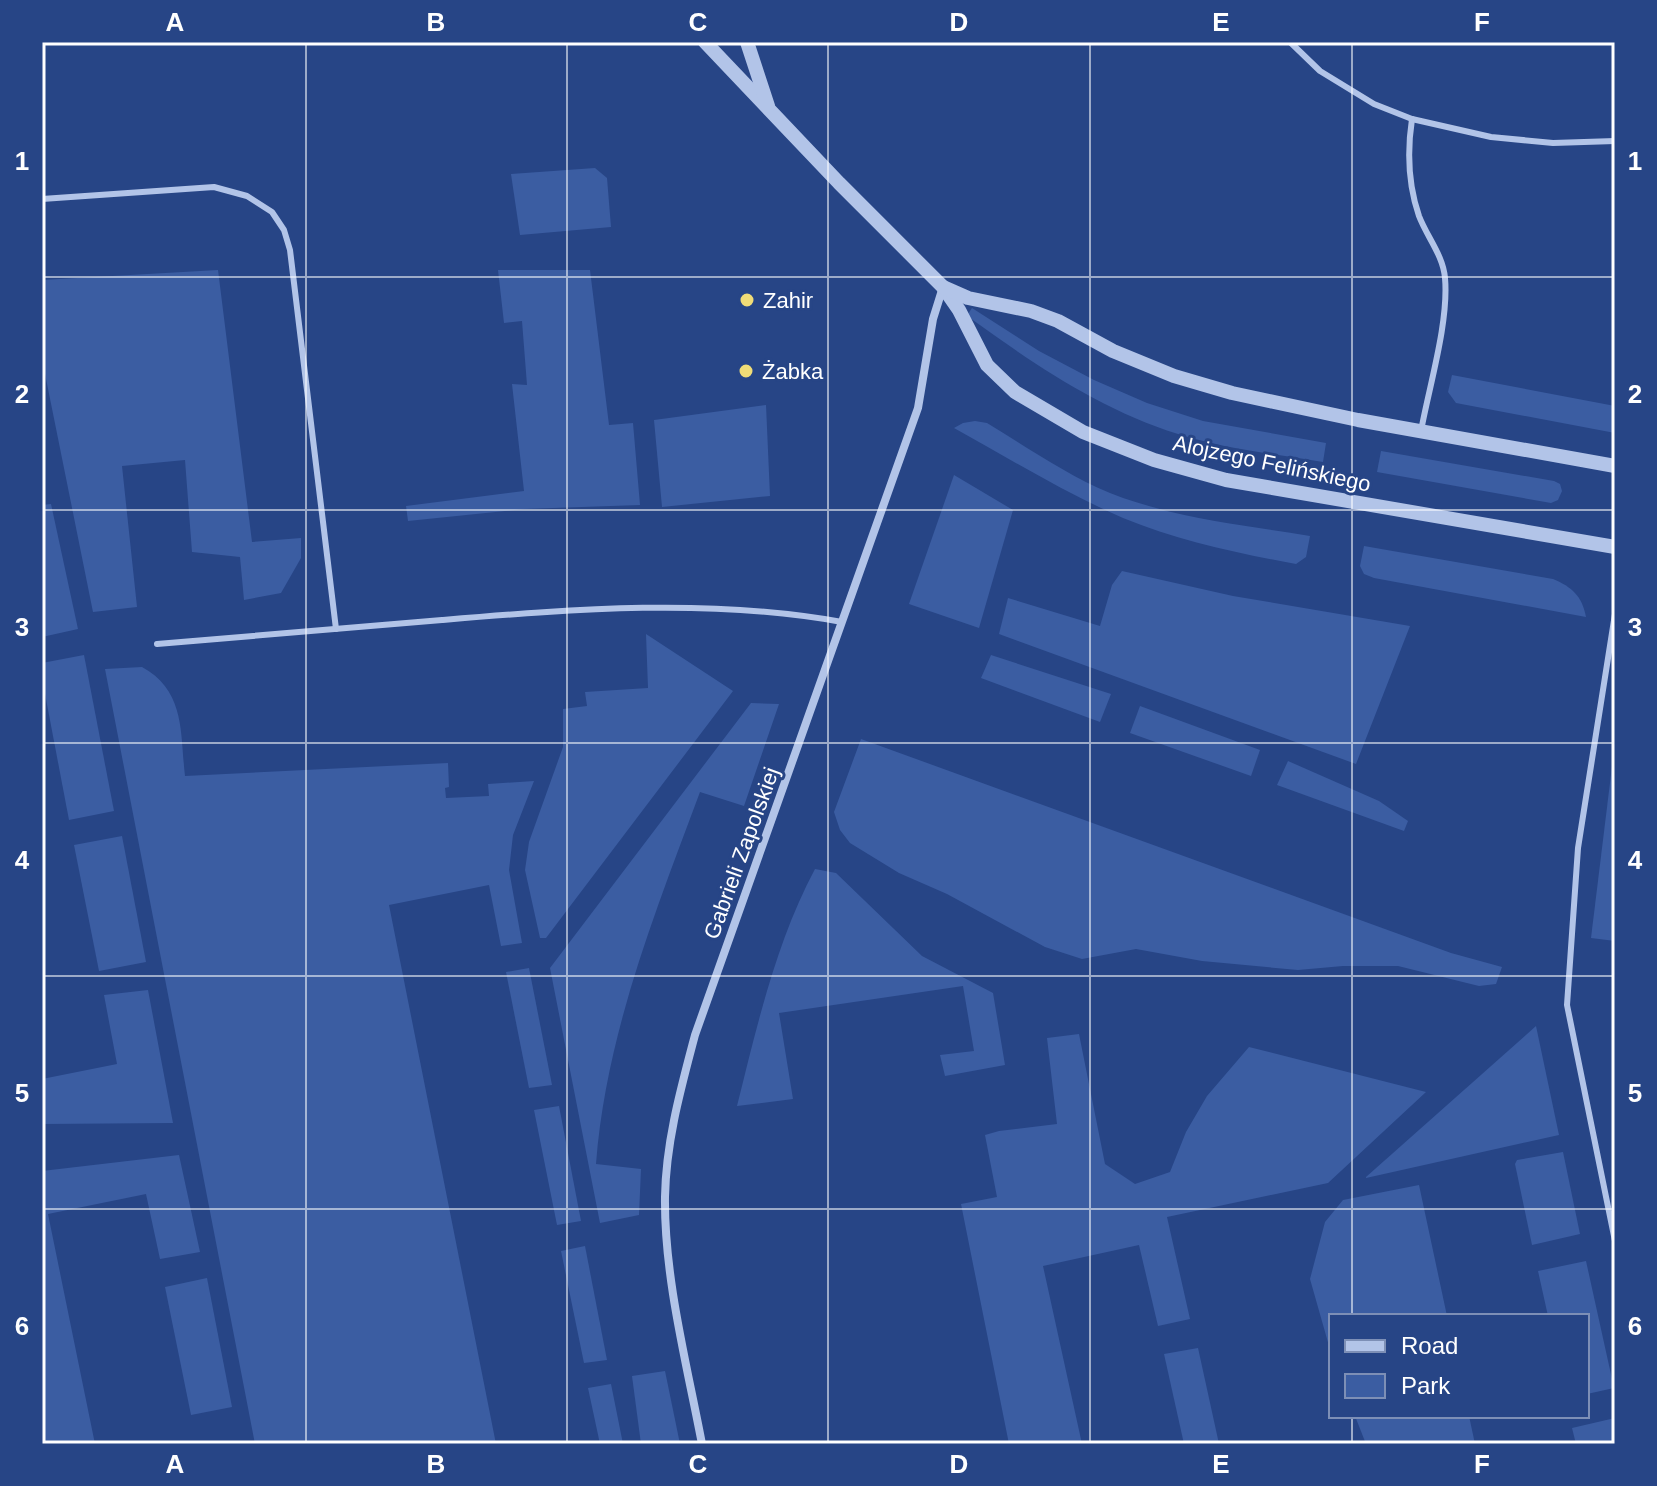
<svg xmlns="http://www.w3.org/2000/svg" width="1657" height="1486" font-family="Arial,sans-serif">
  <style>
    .green { fill: #3b5da2 }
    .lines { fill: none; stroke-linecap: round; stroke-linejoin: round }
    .service { stroke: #b2c4e8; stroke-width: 6 }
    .minor { stroke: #b2c4e8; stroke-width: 8 }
    .tertiary { stroke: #b2c4e8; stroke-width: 14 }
    .grid { fill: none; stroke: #fff; stroke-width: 2; stroke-opacity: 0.55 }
    .poi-dot { fill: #f0dc77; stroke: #274586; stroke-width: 3 }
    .labels { text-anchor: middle; stroke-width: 6; stroke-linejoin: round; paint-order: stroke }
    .poi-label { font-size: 22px; fill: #fff; stroke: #274586; text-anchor: start }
    .street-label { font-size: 22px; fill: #fff; stroke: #274586 }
    .neatline { fill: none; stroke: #fff; stroke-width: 3 }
    .grid-label { font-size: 26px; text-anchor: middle; font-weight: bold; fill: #fff }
  </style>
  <rect width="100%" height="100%" fill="#274586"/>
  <g class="green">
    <polygon points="595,168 607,178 611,227 520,235 511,174"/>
    <polygon points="218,270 252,542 301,538 301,558 281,593 244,600 240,557 192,552 185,460 122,466 137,607 93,612 42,359 42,280"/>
    <polygon points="498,270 590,270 609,425 633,423 640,505 524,509 408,521 406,506 524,491 512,384 527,385 522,321 504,323"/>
    <path d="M972,308L1039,351L1094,380L1147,403L1203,421L1326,443L1323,462C1275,454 1225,449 1178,434C1101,410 1035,365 970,318L968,314Z"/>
    <polygon points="1452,375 1615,406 1615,433 1456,403 1448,392"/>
    <polygon points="766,405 770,496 662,507 654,420"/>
    <path d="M975,421L987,423C1027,447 1067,475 1110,493C1173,518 1243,525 1310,536L1306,557L1296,564C1237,553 1179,541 1123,518C1065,493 1010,459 954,428L963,423Z"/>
    <polygon points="1381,451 1554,481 1560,484 1562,491 1558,500 1551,503 1377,472"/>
    <polygon points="954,475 1013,510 979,628 909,604"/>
    <polygon points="51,504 78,629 42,637 42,505"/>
    <path d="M1364,546L1553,579C1572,587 1582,596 1586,617L1374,578L1364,574L1360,566Z"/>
    <polygon points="1122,571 1233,596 1410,626 1356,764 999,634 1008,598 1100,626 1112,585"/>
    <polygon points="646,634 733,691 546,938 540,938 525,870 529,842 563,747 563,709 587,706 585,692 648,688"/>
    <polygon points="84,655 114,811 69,820 42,678 42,663"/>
    <polygon points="991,655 1111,694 1100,722 981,678"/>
    <path d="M142,667C186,691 180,734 185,776L448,763L449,787L445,788L446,798L489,796L488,784L534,781L513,835L509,870L522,943L501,946L489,885L389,905L496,1444H255L105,669Z"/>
    <path d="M751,703L779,704L744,806L700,792C655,913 606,1034 596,1164L641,1169L639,1215L600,1223L550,968Z"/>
    <polygon points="1140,706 1260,750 1251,776 1130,733"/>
    <polygon points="861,739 1451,953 1502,967 1496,984 1479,986 1398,966 1343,966 1298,970 1202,961 1136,949 1082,959 1045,947 947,894 899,873 850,843 840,830 834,812"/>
    <polygon points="1615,742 1615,941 1591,938"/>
    <polygon points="1288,761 1379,801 1408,821 1404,831 1277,785"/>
    <polygon points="122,836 146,962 99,971 74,845"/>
    <path d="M815,869L836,873L922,956L993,993L1005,1065L945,1076L940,1055L974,1051L963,986L779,1013L793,1099L737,1106C757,1026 776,942 815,869Z"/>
    <polygon points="529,968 552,1085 529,1088 506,972"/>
    <polygon points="148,990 173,1123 42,1124 42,1079 117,1064 104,995"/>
    <polygon points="1536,1026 1559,1135 1366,1178 1366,1177"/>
    <polygon points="1079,1034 1105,1164 1135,1184 1170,1172 1186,1132 1207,1096 1249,1047 1426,1092 1328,1183 1167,1217 1190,1319 1158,1326 1139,1245 1043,1266 1082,1444 1009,1444 961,1204 997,1197 985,1135 999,1131 1057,1124 1047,1038"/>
    <polygon points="559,1106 581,1221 557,1225 534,1110"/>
    <polygon points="1563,1152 1580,1234 1532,1245 1515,1164 1517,1160"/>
    <polygon points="179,1155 200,1252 160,1259 146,1194 48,1214 95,1444 42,1444 42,1171"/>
    <polygon points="1419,1185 1447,1316 1331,1316 1331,1353 1310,1279 1325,1222 1343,1200"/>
    <polygon points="585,1246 607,1360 584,1363 561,1251"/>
    <polygon points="1586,1261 1614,1388 1587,1394 1587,1316 1548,1316 1538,1271"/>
    <polygon points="207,1278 232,1407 191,1415 165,1287"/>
    <polygon points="1198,1348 1219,1444 1184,1444 1164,1354"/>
    <polygon points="665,1371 680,1444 641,1444 632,1376"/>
    <polygon points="611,1384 623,1444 600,1444 588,1388"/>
    <polygon points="1355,1416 1469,1416 1475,1444 1366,1444"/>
    <polygon points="1615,1418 1615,1444 1576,1444 1572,1428"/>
  </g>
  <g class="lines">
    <g class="service">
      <polyline points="1290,42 1320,71 1374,104 1412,119 1491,137 1553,143 1615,141"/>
      <path d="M1412,119C1407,152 1408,184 1419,216C1427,237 1443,255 1445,278C1449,322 1429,387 1421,431"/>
      <polyline points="42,199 214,187 247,196 272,212 284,230 290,250 336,629"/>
      <polyline points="1615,614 1578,848 1567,1005 1615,1241"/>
      <path d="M157,644C252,636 347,628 442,620C576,609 709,598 842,622"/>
    </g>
    <path class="minor" d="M702,1444C687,1365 664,1277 665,1197C666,1141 681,1088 695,1035L918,408L933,319L943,287"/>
    <g class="tertiary">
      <polyline points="705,42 839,183 943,287 959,310 987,365 1015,392 1083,432 1154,460 1226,480 1615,547"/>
      <polyline points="747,42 768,106"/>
      <polyline points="943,287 968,298 1031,311 1058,321 1113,351 1174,376 1232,393 1358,420 1615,466"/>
    </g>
  </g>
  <path class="grid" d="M306,42V1444M567,42V1444M828,42V1444M1090,42V1444M1352,42V1316M42,277H1615M42,510H1615M42,743H1615M42,976H1615M42,1209H1615M1352,1416V1444"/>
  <g class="poi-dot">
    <circle cx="747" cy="300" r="8"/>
    <circle cx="746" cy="371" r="8"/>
  </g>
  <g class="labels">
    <g class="poi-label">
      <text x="763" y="308">Zahir</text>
      <text x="762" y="379">Żabka</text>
    </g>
    <g class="street-label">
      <text transform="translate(1272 463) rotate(12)" y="8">Alojzego Felińskiego</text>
      <text transform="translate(741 853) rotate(-70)" y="8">Gabrieli Zapolskiej</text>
    </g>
  </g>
  <rect width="1657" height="1486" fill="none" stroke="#274586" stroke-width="88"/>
  <rect x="1329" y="1314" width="260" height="104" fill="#274586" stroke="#7d8fb6" stroke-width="2"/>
  <rect x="1345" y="1340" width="40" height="12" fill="#b2c4e8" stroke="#7d8fb6" stroke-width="2"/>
  <text x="1401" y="1354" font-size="24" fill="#ffffff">Road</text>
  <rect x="1345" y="1374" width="40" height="24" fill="#3b5da2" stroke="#7d8fb6" stroke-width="2"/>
  <text x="1401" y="1394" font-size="24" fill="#ffffff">Park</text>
  <rect x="44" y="44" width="1569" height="1398" class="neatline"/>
  <g class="grid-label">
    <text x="175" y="31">A</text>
    <text x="436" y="31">B</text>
    <text x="698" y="31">C</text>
    <text x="959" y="31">D</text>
    <text x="1221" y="31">E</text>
    <text x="1482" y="31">F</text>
    <text x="22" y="170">1</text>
    <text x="1635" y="170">1</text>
    <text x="22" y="403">2</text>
    <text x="1635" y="403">2</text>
    <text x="22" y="636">3</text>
    <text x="1635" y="636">3</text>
    <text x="22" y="869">4</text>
    <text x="1635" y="869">4</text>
    <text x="22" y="1102">5</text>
    <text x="1635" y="1102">5</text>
    <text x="22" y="1335">6</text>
    <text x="1635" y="1335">6</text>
    <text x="175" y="1473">A</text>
    <text x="436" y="1473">B</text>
    <text x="698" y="1473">C</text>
    <text x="959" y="1473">D</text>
    <text x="1221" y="1473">E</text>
    <text x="1482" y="1473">F</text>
  </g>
</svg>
